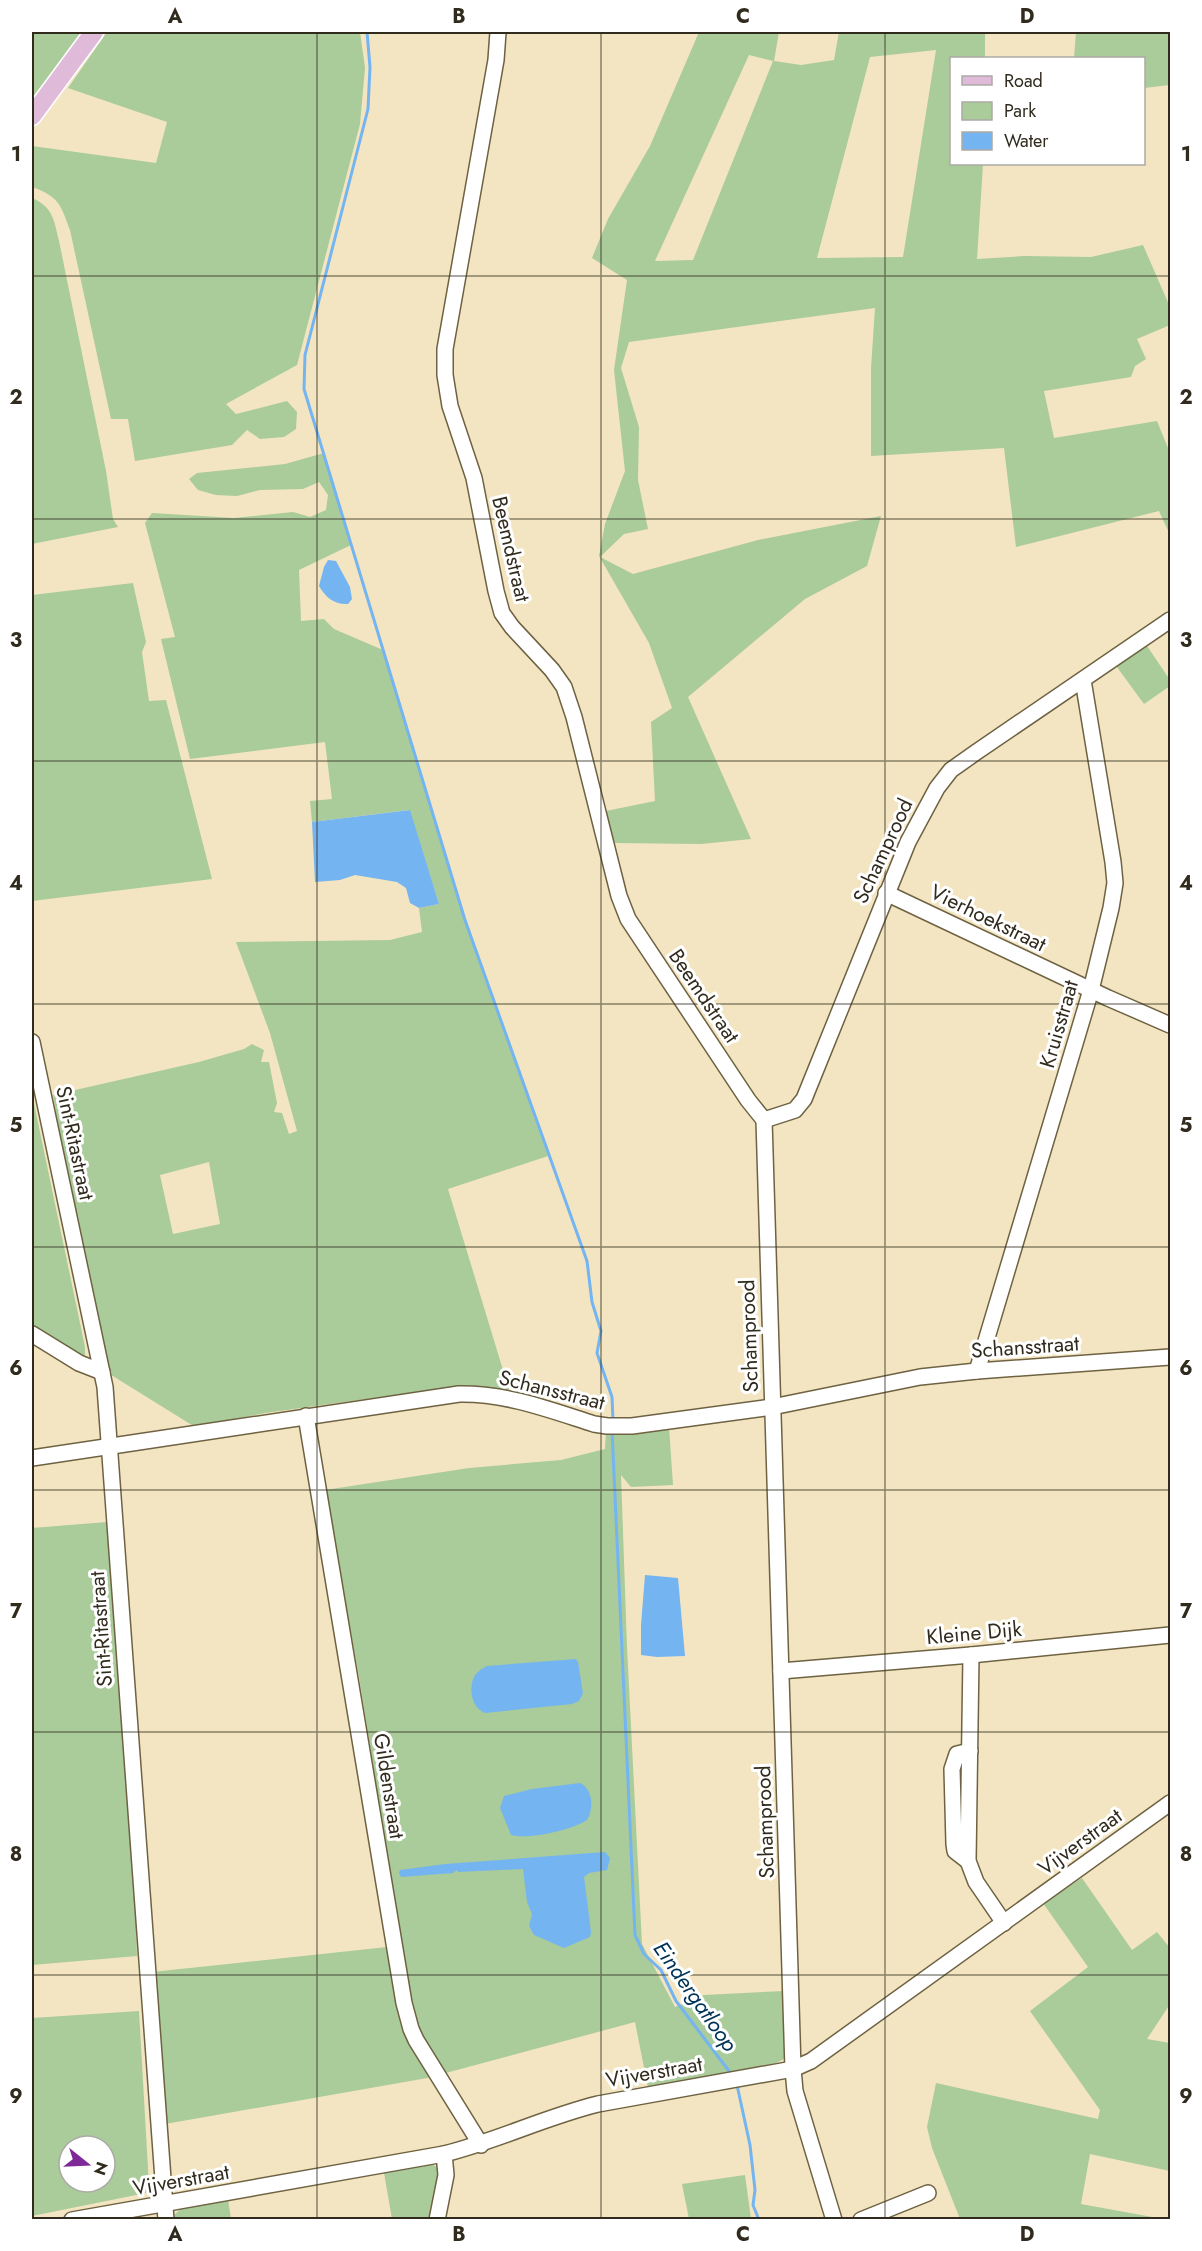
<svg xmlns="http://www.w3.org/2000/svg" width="1202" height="2251" font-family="Jost,sans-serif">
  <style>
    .green { fill: #aacb9a; fill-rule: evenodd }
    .water { fill: #74b5f1 }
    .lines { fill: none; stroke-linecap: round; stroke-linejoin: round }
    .stream { stroke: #74b5f1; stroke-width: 3 }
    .minor-casing { stroke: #6e6242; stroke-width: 18 }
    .major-casing { stroke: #fff; stroke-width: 21 }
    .minor { stroke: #fff; stroke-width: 15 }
    .major { stroke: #dfbad9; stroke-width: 18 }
    .grid { fill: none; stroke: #302b1d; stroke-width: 1.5; stroke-opacity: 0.55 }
    .labels { text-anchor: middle; stroke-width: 6; stroke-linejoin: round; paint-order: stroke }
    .street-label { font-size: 21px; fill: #302b1d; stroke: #fff }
    .water-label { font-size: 22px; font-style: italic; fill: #003358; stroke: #fff }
    .neatline { fill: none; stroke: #302b1d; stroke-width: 2 }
    .grid-label { font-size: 20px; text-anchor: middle; font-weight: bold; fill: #302b1d }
  </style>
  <rect width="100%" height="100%" fill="#f3e5c1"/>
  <g class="green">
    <polygon points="32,32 82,32 32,99"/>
    <path d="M107,32H360L365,68L360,124L297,365L226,404L236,414L287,401L297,412L296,429L284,437L260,439L247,430L232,445L135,461L128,419H111L70,230C60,203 59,197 32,187V146L156,163L167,122L68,88Z"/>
    <path d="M699,32H779L774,61L801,65L834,60L839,32H985V58H952V164H983L977,259L1024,256L1091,257L1143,245L1170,307V325L1137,339L1146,359L1135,366L1131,377L1044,391L1054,438L1157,421L1170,453V535L1159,511L1016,547L1004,448L871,456V368L875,308L629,342L621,368L639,427L638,480L648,529L624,534L600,557L633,574L758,540L881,516L867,566L805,599L688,697L751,839L701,844L614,843L606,811L655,801L651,722L672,708L649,643L599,556L605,524L625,471L614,370L627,280L592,258L608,219L650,146ZM936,50L903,257L817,258L870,57ZM749,55L773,61L693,260L655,261Z"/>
    <polygon points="1076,32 1170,32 1170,85 1144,88 1144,58 1074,58"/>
    <path d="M32,198C53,207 54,220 59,241L106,471L113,519L118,527L32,544Z"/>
    <path d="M324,453L351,545L299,570L301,621L324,619L334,629L383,650L465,920L548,1156L448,1189L510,1393L482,1387L460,1386L265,1413L195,1427L108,1373L71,1205L53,1095L199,1062L244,1049L252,1044L264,1050L261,1062H269L277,1103L274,1112L282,1113L289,1134L297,1131L270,1033L236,942L390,940L422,932L419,908L439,904L409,810L312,822L310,801L332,799L325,742L190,759L161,639L175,637L145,523L152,513L234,518L293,512L310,517L326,510L328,495L319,482L303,489L260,490L237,496L216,495L198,490L189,479L197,473L285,464ZM209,1162L220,1224L173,1234L160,1175Z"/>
    <polygon points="133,583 146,642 142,652 149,701 166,700 212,879 32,901 32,595"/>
    <polygon points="1145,643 1170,680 1170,686 1144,704 1114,663"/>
    <polygon points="32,1094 85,1347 85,1355 80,1356 32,1328"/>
    <polygon points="669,1427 673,1485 631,1487 621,1475 627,1647 642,1944 675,2007 704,1995 784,1991 784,2059 776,2063 735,2071 648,2088 635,2022 442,2074 414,2023 359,1677 325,1490 469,1468 561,1460 605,1449 606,1431"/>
    <polygon points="107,1522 135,1897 137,1956 32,1965 32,1528"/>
    <polygon points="1082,1878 1132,1950 1157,1932 1170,1948 1170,2004 1147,2039 1170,2043 1170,2171 1090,2154 1081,2204 1163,2219 960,2219 932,2148 927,2127 936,2083 1098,2119 1100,2110 1030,2011 1088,1967 1043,1903"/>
    <polygon points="387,1947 407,2036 433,2077 165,2124 152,1972"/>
    <path d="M139,2011L149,2186L146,2193L32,2216V2018ZM69,2146H105V2182H69Z"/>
    <polygon points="431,2164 441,2169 432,2219 392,2219 384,2173"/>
    <polygon points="745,2175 751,2219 689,2219 682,2184"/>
    <path d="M228,2199L231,2219L172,2220C180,2200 209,2202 228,2199Z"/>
  </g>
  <g class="water">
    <path d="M328,560L336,561L350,587L352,599L348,604C335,605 326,598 319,586L324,567Z"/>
    <polygon points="410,810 439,904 419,908 410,903 406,888 397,882 355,875 340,880 315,882 312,822"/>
    <polygon points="645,1575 678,1578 685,1656 657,1657 641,1655 641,1625"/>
    <path d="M576,1659L578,1662L583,1693L579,1701L572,1704L485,1713C471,1708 468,1687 475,1675C478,1671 483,1668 487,1666Z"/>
    <path d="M580,1783C593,1789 594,1809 587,1820C572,1830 528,1840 511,1835L500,1808L504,1796L532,1789Z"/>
    <polygon points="605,1852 610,1858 607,1870 589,1873 584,1877 591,1932 590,1937 564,1948 534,1935 529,1926 532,1914 527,1902 523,1869 458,1872 457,1870 453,1873 401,1877 399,1873 400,1870 445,1864"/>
  </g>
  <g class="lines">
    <g class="stream">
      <polyline points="367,32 370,67 368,109 305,355 304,389 465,920 587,1261 592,1302 601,1331 597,1353 612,1397 613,1421"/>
      <polyline points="612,1430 635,1935 644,1954 661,1970 676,2001 732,2075"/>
      <polyline points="737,2085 750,2145 755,2190 753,2205 759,2220"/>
    </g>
    <g class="minor-casing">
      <g id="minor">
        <polyline points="498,32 496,60 445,349 445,375 450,406 474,478 496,591 502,613 512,627 552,670 564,687 574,717 619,896 628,919 748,1100 764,1120"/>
        <polyline points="886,893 1108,998 1170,1025"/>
        <polyline points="32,1042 105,1387 166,2220"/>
        <polyline points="764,1120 793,2069 795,2091 834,2220"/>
        <polyline points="764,1120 795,1110 804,1099 908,842 937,788 951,770 975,753 1170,620"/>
        <polyline points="32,1334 79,1363 102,1372"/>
        <polyline points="977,1371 1091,990 1111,908 1115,883 1113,862 1083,680"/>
        <polyline points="306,1416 404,2003 411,2029 416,2040 481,2145"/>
        <path d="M32,1458L459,1394C506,1393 550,1410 594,1424L607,1426H632L772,1407L920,1377L977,1371L1170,1357"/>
        <polyline points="971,1655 968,1861 976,1882 1004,1923"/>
        <polyline points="781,1671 971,1655 1170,1635"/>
        <polyline points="968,1861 955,1851 954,1844 952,1769 957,1754 970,1751"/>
        <path d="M72,2220L444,2154C497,2141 545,2117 598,2104L793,2069L811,2061L1170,1803"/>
        <polyline points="437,2220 446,2175 444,2154"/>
        <polyline points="861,2220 928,2193"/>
      </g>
    </g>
    <g class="major-casing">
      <polyline id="major" points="32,116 94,32"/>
    </g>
    <use href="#minor" class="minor"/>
    <use href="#major" class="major"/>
  </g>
  <path class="grid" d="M317,32V2220M601,32V2220M885,32V2220M32,276H1170M32,519H1170M32,761H1170M32,1004H1170M32,1247H1170M32,1490H1170M32,1732H1170M32,1975H1170"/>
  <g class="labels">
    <g class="street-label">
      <text transform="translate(511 549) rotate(77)" y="7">Beemdstraat</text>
      <text transform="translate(883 851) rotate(-65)" y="7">Schamprood</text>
      <text transform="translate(988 918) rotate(26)" y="7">Vierhoekstraat</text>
      <text transform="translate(704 996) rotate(56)" y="7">Beemdstraat</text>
      <text transform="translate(1059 1024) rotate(-74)" y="7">Kruisstraat</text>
      <text transform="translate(75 1143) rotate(78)" y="7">Sint-Ritastraat</text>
      <text transform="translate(749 1336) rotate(-92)" y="7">Schamprood</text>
      <text transform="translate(1025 1347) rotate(-4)" y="7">Schansstraat</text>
      <text transform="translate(552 1390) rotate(14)" y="7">Schansstraat</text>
      <text transform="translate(101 1629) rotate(-94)" y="7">Sint-Ritastraat</text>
      <text transform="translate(974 1633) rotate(-5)" y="7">Kleine Dijk</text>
      <text transform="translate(389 1786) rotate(81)" y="7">Gildenstraat</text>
      <text transform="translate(765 1822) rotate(-92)" y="7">Schamprood</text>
      <text transform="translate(1080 1842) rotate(-36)" y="7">Vijverstraat</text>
      <text transform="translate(654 2072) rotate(-10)" y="7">Vijverstraat</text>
      <text transform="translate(181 2180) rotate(-10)" y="7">Vijverstraat</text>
    </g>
    <g class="water-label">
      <text transform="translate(696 1996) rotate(55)" y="8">Eindergatloop</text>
    </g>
  </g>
  <rect width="1202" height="2251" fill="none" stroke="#ffffff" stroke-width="66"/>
  <rect x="950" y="57" width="195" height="108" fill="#ffffff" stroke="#acaaa5" stroke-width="1.5"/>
  <rect x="962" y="76" width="30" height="9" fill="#dfbad9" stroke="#acaaa5" stroke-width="1.5"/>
  <text x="1004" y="87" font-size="18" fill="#302b1d">Road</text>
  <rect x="962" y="102" width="30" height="18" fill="#aacb9a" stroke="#acaaa5" stroke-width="1.5"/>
  <text x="1004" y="117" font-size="18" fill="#302b1d">Park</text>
  <rect x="962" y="132" width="30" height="18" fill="#74b5f1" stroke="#acaaa5" stroke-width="1.5"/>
  <text x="1004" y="147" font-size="18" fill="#302b1d">Water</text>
  <g transform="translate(87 2164) rotate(108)"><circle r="28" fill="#ffffff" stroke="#acaaa5" stroke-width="1.5"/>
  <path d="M0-4.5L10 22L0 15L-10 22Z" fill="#7f2998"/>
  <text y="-9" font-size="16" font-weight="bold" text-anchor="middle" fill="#302b1d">N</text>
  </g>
  <rect x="33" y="33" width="1136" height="2185" class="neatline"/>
  <g class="grid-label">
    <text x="175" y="23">A</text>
    <text x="459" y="23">B</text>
    <text x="743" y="23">C</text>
    <text x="1027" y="23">D</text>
    <text x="16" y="161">1</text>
    <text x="1186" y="161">1</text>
    <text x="16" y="404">2</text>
    <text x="1186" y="404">2</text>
    <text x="16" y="647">3</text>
    <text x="1186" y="647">3</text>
    <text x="16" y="890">4</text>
    <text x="1186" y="890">4</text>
    <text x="16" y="1132">5</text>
    <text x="1186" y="1132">5</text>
    <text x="16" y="1375">6</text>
    <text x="1186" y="1375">6</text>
    <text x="16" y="1618">7</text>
    <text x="1186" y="1618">7</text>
    <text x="16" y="1861">8</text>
    <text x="1186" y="1861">8</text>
    <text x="16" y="2103">9</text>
    <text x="1186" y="2103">9</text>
    <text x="175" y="2241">A</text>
    <text x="459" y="2241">B</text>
    <text x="743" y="2241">C</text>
    <text x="1027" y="2241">D</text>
  </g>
</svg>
